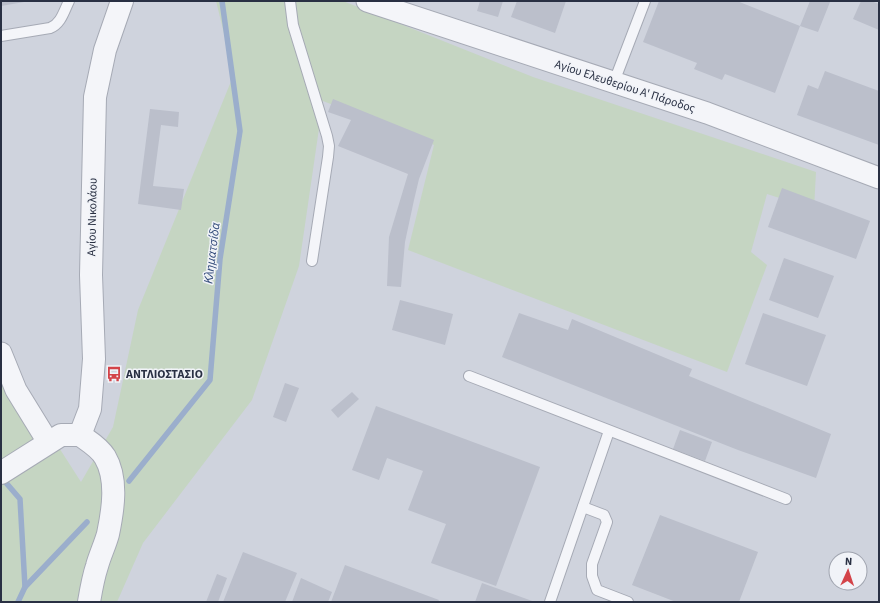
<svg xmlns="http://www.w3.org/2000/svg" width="880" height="603" font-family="'Source Sans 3',sans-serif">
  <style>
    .built { fill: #cfd3dd; fill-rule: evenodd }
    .green { fill: #c5d5c2 }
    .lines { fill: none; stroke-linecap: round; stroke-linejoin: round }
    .stream { stroke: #9baecc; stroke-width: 5.5 }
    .building { fill: #bbbfcb }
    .service-casing { stroke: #a6aab5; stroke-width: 12 }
    .minor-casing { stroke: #a6aab5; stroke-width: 23 }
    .tertiary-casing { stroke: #a6aab5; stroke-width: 24 }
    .service { stroke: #f4f5f9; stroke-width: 10 }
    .minor { stroke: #f4f5f9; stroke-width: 21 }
    .tertiary { stroke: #f4f5f9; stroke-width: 22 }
    .labels { text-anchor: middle; stroke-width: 3; stroke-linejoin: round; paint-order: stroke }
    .street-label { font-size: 12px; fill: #293043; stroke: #f1f3f8 }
    .poi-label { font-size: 12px; font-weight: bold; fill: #293043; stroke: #f1f3f8; text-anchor: start }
    .water-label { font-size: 13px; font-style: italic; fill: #314a79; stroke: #f1f3f8 }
  </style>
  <rect width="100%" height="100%" fill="#e1e4eb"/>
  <path class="built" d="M1,1H879V602H1ZM836,559H860V583H836Z"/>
  <polygon class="green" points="216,1 343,1 533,77 816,172 814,209 767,194 751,252 767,265 727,372 408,250 434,145 323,101 299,266 252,400 143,543 117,602 1,602 1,346 15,379 81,482 113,427 138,310 234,74"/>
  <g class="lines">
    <g class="stream">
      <polyline points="2,478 20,499 25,587 18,602"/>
      <polyline points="129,481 210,380 220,259 240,131 222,1"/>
      <polyline points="25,587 87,522"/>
    </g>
  </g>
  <g class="building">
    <polygon points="1,1 24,1 24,2 1,6"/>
    <polygon points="480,1 503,1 498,17 477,11"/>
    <polygon points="517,1 566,1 555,33 511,17"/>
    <polygon points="659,1 737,1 800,26 775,93 725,74 722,80 694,69 697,63 643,42"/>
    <polygon points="810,1 830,2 818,32 800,26"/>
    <polygon points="861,1 871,1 879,4 879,30 853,19"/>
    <polygon points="825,71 879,91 879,145 797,115 808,85 818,89"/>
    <polygon points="333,99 434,140 419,179 414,200 405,242 401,287 387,286 389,237 408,174 338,146 351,120 328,112"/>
    <polygon points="150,109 179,112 178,127 161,125 153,186 184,189 181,210 138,204"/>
    <polygon points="782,188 870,221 856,259 768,227"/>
    <polygon points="784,258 834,276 818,318 769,300"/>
    <polygon points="400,300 453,314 445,345 392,330"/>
    <polygon points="519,313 568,330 572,319 692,369 689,376 831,434 816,478 738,450 502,357"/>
    <polygon points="763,313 826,335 807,386 745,364"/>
    <polygon points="285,383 299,388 286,422 273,417"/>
    <polygon points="352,392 359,399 338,418 331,410"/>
    <polygon points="376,406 540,467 496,586 431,563 446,524 408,510 423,471 387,458 379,480 352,470"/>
    <polygon points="680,430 712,442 705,461 673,449"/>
    <polygon points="660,515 758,552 739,602 676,602 632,585"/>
    <polygon points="243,552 297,573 285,602 223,602"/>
    <polygon points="345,565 439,600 438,602 331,602"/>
    <polygon points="217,574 227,578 218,602 206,602"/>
    <polygon points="301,578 332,592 328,602 292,602"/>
    <polygon points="482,583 535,602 475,602"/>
  </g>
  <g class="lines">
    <g class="service-casing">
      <g id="service">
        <polyline points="290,1 293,25 327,136 329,146 328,157 312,261"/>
        <path d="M1,36L50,28C61,24 64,11 69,1"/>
        <polyline points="614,82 645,1"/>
        <polyline points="469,376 786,499"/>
        <polyline points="583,507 604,515 607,522 592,564 592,576 597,590 628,602"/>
        <polyline points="550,602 609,431"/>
      </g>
    </g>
    <g class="minor-casing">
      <g id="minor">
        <polyline points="367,1 707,113 879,178"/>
        <polyline points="1,353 16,390 48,442"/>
      </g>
    </g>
    <g class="tertiary-casing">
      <g id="tertiary">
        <polyline points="80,435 90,409 94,359 91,275 95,97 105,50 122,1"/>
        <path d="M80,435C88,441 99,447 105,457C118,479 113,510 108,534C105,545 100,555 97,566C93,578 91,590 89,602"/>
        <polyline points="1,473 61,435 80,435"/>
      </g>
    </g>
    <use href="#service" class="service"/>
    <use href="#minor" class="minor"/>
    <use href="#tertiary" class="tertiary"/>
  </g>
  <defs>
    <g id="bus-bare" transform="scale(1.2)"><path d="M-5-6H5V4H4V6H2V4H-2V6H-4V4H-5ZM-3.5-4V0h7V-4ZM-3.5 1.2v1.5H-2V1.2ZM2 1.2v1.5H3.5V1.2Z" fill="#d34349" stroke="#f1f3f8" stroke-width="2.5" paint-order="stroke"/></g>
  </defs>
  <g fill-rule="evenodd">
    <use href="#bus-bare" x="114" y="374"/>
  </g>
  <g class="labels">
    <g class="street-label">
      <text transform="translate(625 86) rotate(18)" y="4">Αγίου Ελευθερίου Α' Πάροδος</text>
      <text transform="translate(92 217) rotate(-89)" y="4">Αγίου Νικολάου</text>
    </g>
    <g class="poi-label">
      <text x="126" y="378">ΑΝΤΛΙΟΣΤΑΣΙΟ</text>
    </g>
    <g class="water-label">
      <text transform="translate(211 253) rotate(-83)" y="5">Κληματσίδα</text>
    </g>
  </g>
  <rect width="880" height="603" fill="none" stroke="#293043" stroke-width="4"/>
  <g transform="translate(848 571) rotate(3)"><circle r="19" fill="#f1f3f8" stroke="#a1a5b0"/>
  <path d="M0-3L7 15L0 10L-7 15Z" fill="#d34349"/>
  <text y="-6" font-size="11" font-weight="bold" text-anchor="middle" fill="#293043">N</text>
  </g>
</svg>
